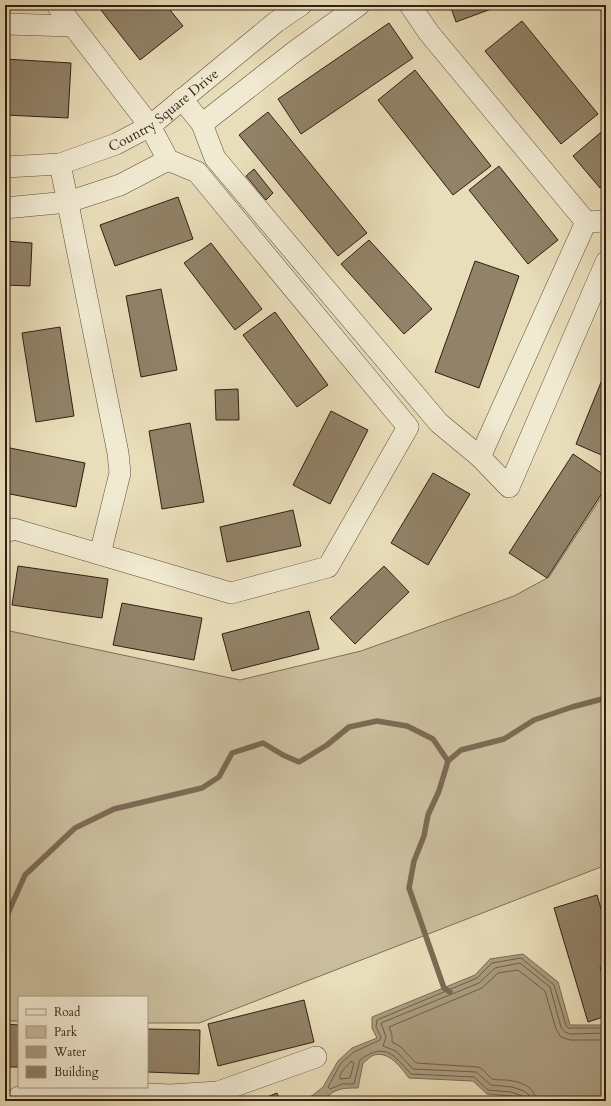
<svg xmlns="http://www.w3.org/2000/svg" width="611" height="1106" font-family="Cardo,serif">
  <style>
    .green { fill: #cabd9d; stroke: #7e6e56 }
    .water { fill: #ab9d80; stroke: #7b6a53 }
    .lines { fill: none; stroke-linecap: round; stroke-linejoin: round }
    .shore { stroke: #6e5e48; stroke-width: 1 }
    .stream { stroke: #7b6a53; stroke-width: 5.5 }
    .building { fill: #918268; stroke: #321e10 }
    .minor-casing { stroke: #604e3a; stroke-width: 22 }
    .minor { stroke: #f1ead2; stroke-width: 21 }
    .labels { text-anchor: middle; stroke-width: 3; stroke-linejoin: round; paint-order: stroke }
    .street-label { font-size: 14px; fill: #321e10; stroke: #f1ead2 }
  </style>
  <rect width="100%" height="100%" fill="#e9deba"/>
  <filter id="stains"><feTurbulence type="fractalNoise" baseFrequency=".005" numOctaves="4"/><feColorMatrix values="0 0 0 0 .2 0 0 0 0 .09 0 0 0 0 .02 0 0 0 .5 -.17"/></filter>
  <radialGradient id="worn" r=".72"><stop offset=".6" stop-color="#630" stop-opacity="0"/><stop offset="1" stop-color="#630" stop-opacity=".3"/></radialGradient>
  <polygon class="green" points="606,490 606,865 199,1023 147,1023 147,997 19,997 19,1021 5,1021 5,630 240,680 361,651 514,596 549,577"/>
  <path class="water" d="M523,954L558,982L570,1025H606V1101H525L511,1096L487,1094L473,1081L409,1078C401,1068 390,1051 374,1055C371,1056 366,1061 363,1063L358,1088C343,1088 334,1088 324,1101H303L313,1095L323,1087L338,1061L352,1048L377,1038L372,1028V1017L475,975L490,959Z"/>
  <g class="lines">
    <g class="shore">
      <path d="M351,1062H353L354,1063L350,1078L340,1079C339,1073 346,1066 351,1062Z"/>
      <path d="M525,1101L522,1096L511,1092L488,1090L474,1077L411,1074C394,1056 386,1041 360,1060L354,1084H342L330,1089L328,1087L341,1063L354,1052L380,1040L381,1037L376,1027L377,1020L477,978L492,963L521,958L554,985L566,1025L568,1028H606"/>
      <polyline points="530,1101 529,1095 524,1091 512,1087 491,1085 476,1072 413,1069 396,1051 383,1046 386,1037 381,1023 479,983 495,968 520,963 550,987 561,1027 565,1032 570,1034 606,1033"/>
      <path d="M536,1101C535,1085 518,1081 505,1080C501,1080 496,1080 492,1079C487,1075 484,1069 478,1067L416,1063L401,1047L392,1042V1035L389,1027L482,988L498,973L518,970L545,991L556,1029L561,1037L570,1040H606"/>
    </g>
    <g class="stream">
      <polyline points="448,761 439,791 428,815 424,836 414,861 409,888 444,988 450,992"/>
      <polyline points="5,920 25,875 75,828 114,809 202,788 219,777 232,753 263,743 283,755 299,762 327,745 349,727 377,721 407,726 433,739 448,761 461,750 504,739 534,720 572,707 606,698"/>
    </g>
  </g>
  <g class="building">
    <polygon points="97,5 166,5 183,26 140,60"/>
    <polygon points="450,5 502,5 456,22"/>
    <polygon points="522,21 598,114 561,144 485,51"/>
    <polygon points="389,23 413,58 301,134 278,99"/>
    <polygon points="5,59 71,63 68,118 5,115"/>
    <polygon points="415,70 491,166 453,195 378,100"/>
    <polygon points="268,112 367,233 338,256 239,135"/>
    <polygon points="606,128 606,183 600,188 573,156"/>
    <polygon points="499,166 558,240 528,264 469,190"/>
    <polygon points="254,169 273,193 266,200 246,176"/>
    <polygon points="178,197 193,239 115,266 100,225"/>
    <polygon points="369,240 432,309 404,334 341,264"/>
    <polygon points="5,241 32,243 30,286 5,285"/>
    <polygon points="211,243 262,309 235,330 184,263"/>
    <polygon points="475,261 519,276 479,388 435,372"/>
    <polygon points="161,289 177,370 141,377 126,296"/>
    <polygon points="275,312 328,385 297,407 243,335"/>
    <polygon points="60,327 74,416 36,422 22,333"/>
    <polygon points="606,370 606,457 576,444"/>
    <polygon points="238,389 239,420 216,420 215,390"/>
    <polygon points="331,411 368,430 330,504 293,485"/>
    <polygon points="190,423 204,502 162,509 149,431"/>
    <polygon points="5,447 85,463 76,507 5,493"/>
    <polygon points="573,454 606,476 606,487 547,578 509,553"/>
    <polygon points="433,473 470,494 428,565 391,543"/>
    <polygon points="293,510 301,546 227,562 220,527"/>
    <polygon points="18,566 108,579 102,618 12,605"/>
    <polygon points="384,566 409,592 355,644 330,618"/>
    <polygon points="122,603 202,618 194,660 113,645"/>
    <polygon points="309,611 319,649 232,671 222,634"/>
    <polygon points="597,895 606,926 606,965 600,967 604,980 606,979 606,1016 588,1022 554,908"/>
    <polygon points="304,1000 314,1042 218,1066 208,1024"/>
    <polygon points="5,1024 19,1025 19,1067 5,1067"/>
    <polygon points="147,1029 200,1030 199,1074 147,1072"/>
    <polygon points="277,1093 280,1101 257,1101"/>
  </g>
  <g class="lines">
    <g class="minor-casing">
      <g id="minor">
        <polyline points="410,5 429,33 586,222"/>
        <polyline points="5,24 73,26"/>
        <polyline points="182,99 202,124 215,158 439,423 480,457 509,487 606,262"/>
        <polyline points="202,124 294,52 359,5"/>
        <polyline points="60,164 118,453 120,473 100,554"/>
        <path id="s1" d="M5,167L60,164L116,144L150,126L276,22L301,5"/>
        <polyline points="5,208 68,202 120,185 168,160"/>
        <polyline points="480,457 586,222 606,221"/>
        <polyline points="5,532 14,529 231,593 328,567 408,427 197,172 168,160 150,126 57,5"/>
        <polyline points="15,1101 19,1097 44,1089 170,1095 218,1092 316,1057"/>
      </g>
    </g>
    <use href="#minor" class="minor"/>
  </g>
  <g class="labels">
    <g class="street-label">
      <text dy="5" stroke="none"><textPath href="#s1" startOffset="173">Country Square Drive</textPath></text>
    </g>
  </g>
  <rect width="611" height="1106" fill="none" stroke="#e9deba" stroke-width="20"/>
  <rect x="6" y="6" width="599" height="1094" fill="none" stroke="#321e10" stroke-width="2"/>
  <rect x="10" y="10" width="591" height="1086" fill="none" stroke="#321e10"/>
  <rect x="18" y="996" width="130" height="92" fill="#f1ead2" stroke="#a59884"/>
  <rect x="26" y="1009" width="20" height="6" fill="#f1ead2" stroke="#a59884"/>
  <text x="54" y="1016" font-size="12" fill="#321e10">Road</text>
  <rect x="26" y="1026" width="20" height="12" fill="#cabd9d" stroke="#a59884"/>
  <text x="54" y="1036" font-size="12" fill="#321e10">Park</text>
  <rect x="26" y="1046" width="20" height="12" fill="#ab9d80" stroke="#a59884"/>
  <text x="54" y="1056" font-size="12" fill="#321e10">Water</text>
  <rect x="26" y="1066" width="20" height="12" fill="#918268" stroke="#a59884"/>
  <text x="54" y="1076" font-size="12" fill="#321e10">Building</text>
  <rect width="100%" height="100%" filter="url(#stains)"/>
  <rect width="100%" height="100%" fill="url(#worn)"/>
</svg>
